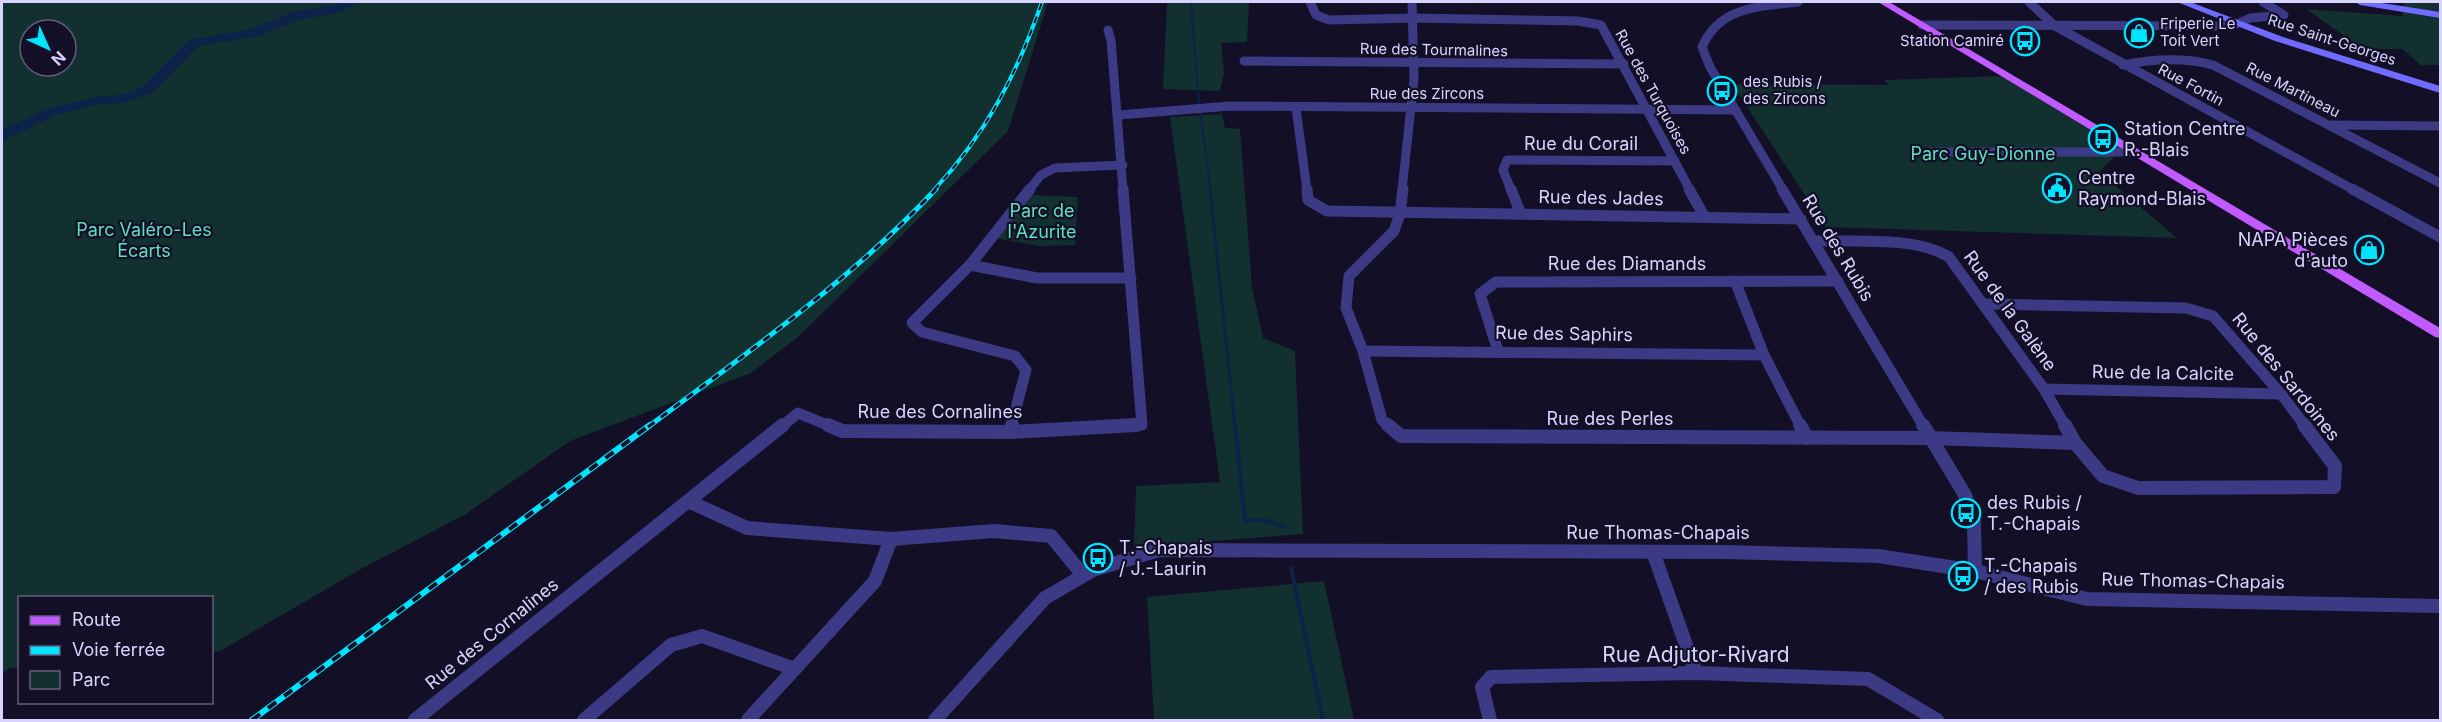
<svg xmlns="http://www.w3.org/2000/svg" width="2442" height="722" font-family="Inter,sans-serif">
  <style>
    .green { fill: #12302f; fill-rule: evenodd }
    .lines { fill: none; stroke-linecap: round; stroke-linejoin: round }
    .stream-far2 { stroke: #0c2248; stroke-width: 2 }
    .stream-far1 { stroke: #0c2248; stroke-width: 3 }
    .stream { stroke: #0c2248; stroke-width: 4 }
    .river { fill: #0c2248; fill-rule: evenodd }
    .street-far2 { stroke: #3d3a85; stroke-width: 9 }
    .street-far1 { stroke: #3d3a85; stroke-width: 11 }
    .street { stroke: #3d3a85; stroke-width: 14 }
    .secondary { fill: #6f6bff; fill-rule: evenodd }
    .primary { fill: #c25bff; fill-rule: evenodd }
    .rail-far2-casing { stroke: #00e5ff; stroke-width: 4 }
    .rail-far1-casing { stroke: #00e5ff; stroke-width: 5 }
    .rail-casing { stroke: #00e5ff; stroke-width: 6 }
    .rail-far2 { stroke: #130f26; stroke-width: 2; stroke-dasharray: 7; stroke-linecap: butt }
    .rail-far1 { stroke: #130f26; stroke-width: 3; stroke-dasharray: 8; stroke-linecap: butt }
    .rail { stroke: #130f26; stroke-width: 4; stroke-dasharray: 10; stroke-linecap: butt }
    .labels { text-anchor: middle; stroke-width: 4.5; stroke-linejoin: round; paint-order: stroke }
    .far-poi-label { font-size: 15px; fill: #d9d4ff; stroke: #130f26; text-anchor: start }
    .far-street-label { font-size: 15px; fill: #d9d4ff; stroke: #130f26 }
    .poi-label { font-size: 18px; fill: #d9d4ff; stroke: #130f26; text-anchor: start }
    .street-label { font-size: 18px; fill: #d9d4ff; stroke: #130f26 }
    .park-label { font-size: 18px; fill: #5fe0c0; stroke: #130f26 }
    .near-street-label { font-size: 21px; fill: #d9d4ff; stroke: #130f26 }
  </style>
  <rect width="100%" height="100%" fill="#130f26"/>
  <g class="green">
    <path d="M2,2H1048L1008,131L798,337L751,373L570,441L466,514L361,569L220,651L212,652V598H20L19,668H10L2,673ZM30,30H66V66H30Z"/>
    <polygon points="1167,2 1249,2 1247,42 1221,43 1224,73 1220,91 1163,89"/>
    <polygon points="2406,2 2440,2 2440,44 2438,44 2440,46 2440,65 2421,65 2402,49 2363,49 2306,9 2403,16 2400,8"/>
    <polygon points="2004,76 2123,148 2099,172 2177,238 1826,227 1732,84 1889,85 1884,80"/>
    <polygon points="1222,114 1225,128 1240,129 1252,287 1263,338 1295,351 1303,534 1134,547 1136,486 1220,482 1170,117"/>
    <polygon points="1029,195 1078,197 1075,245 1040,246 994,238"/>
    <polygon points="1324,581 1354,720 1154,720 1147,597"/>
  </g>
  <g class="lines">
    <g class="stream-far2">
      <polyline points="1191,2 1199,105"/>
      <polyline points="1200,112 1211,190"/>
    </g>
    <polyline class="stream-far1" points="1210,189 1235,427"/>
    <g class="stream">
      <polyline points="1235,425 1245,521 1263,520 1285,527"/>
      <polyline points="1291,568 1323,720"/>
    </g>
    <polygon class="river" points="342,2 359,2 339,13 301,19 258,36 198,46 152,93 123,103 100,104 59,114 2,141 2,130 49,108 100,96 121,95 142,87 189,40 250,29 293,12 331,6"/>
    <g class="street-far2">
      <polyline points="1310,2 1316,15 1329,20 1414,18 1578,21 1601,25 1690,190"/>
      <polyline points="2029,2 2055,26 2354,190"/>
      <polyline points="1922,25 2232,26 2250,18 2284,15 2263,2"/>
      <polyline points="1108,30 1111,40 1123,190"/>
      <polyline points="1244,61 1624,64"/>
      <path d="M2123,65C2153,59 2183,57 2213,65L2440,183"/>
      <polyline points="1296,108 1307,190"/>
      <polyline points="1119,115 1230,106 1736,110"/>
      <polyline points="2332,125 2440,126"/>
      <polyline points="1932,152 2135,152"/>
      <polyline points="1029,190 1041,175 1055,168 1123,165"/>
      <polyline points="1402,190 1414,79 1412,2"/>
      <polyline points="1511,190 1503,170 1507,160 1675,161"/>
      <path d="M1783,190L1710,67L1702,47C1720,6 1758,7 1798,2"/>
    </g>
    <g class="street-far1">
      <polyline points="1307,189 1308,200 1327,211 1801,219"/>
      <polyline points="1511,189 1521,214"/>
      <polyline points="1689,189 1704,216"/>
      <polyline points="1782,189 1924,427"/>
      <polyline points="2352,189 2440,237"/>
      <path d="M1814,241C1853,242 1916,236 1949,257L2044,389L2066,427"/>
      <polyline points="970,265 1037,278 1131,278"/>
      <polyline points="1735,281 1764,355 1801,427"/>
      <polyline points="1983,304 2186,308 2213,316 2281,394 2306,427"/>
      <polyline points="1363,351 1764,355"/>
      <polyline points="1498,351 1480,294 1496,282 1838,281"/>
      <polyline points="2044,389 2281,394"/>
      <polyline points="781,427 798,413 832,427"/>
      <polyline points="1011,427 1026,370 1015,356 922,332 912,323 970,265 1030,189"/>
      <polyline points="1108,427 1142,425 1123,189"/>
      <polyline points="1390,427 1382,420 1363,351 1346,308 1349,276 1394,231 1400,214 1403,189"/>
    </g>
    <g class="street">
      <polyline points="828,425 842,431 1010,432 1136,425"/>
      <polyline points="1388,425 1401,436 1931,438 2075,443"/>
      <polyline points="1800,425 1807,438"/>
      <polyline points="1923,425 1965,495 1974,522 1975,571"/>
      <polyline points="2065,425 2075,443 2103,476 2138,488 2334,487 2335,466 2304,425"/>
      <polyline points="1010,432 1012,425"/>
      <polyline points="688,501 747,528 891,539 994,531 1051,536 1083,575"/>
      <polyline points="1653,552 1696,673"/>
      <polyline points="415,720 783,425"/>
      <polyline points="584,720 671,645 702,636 795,669"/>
      <polyline points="748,720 875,581 891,539"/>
      <polyline points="935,720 1045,598 1093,570 1159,550 1725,552 1878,556 1975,571 2087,599 2440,606"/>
      <polyline points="1490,720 1482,687 1491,677 1696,673 1868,679 1937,720"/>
    </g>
    <g class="secondary">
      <polygon points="2177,2 2190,2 2283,37 2440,86 2440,93 2275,41"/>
      <polygon points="2355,2 2376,2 2440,12 2440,18 2360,5"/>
    </g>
    <polygon class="primary" points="1878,2 1889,2 2440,328 2440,338 2435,337"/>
    <g class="rail-far2-casing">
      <path id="rail-far2" d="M934,190C986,134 1017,74 1042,2"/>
    </g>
    <g class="rail-far1-casing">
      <path id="rail-far1" d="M648,427C748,352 850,281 936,189"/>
    </g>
    <g class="rail-casing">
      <polyline id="rail" points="252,720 650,425"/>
    </g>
    <use href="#rail-far2" class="rail-far2"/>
    <use href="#rail-far1" class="rail-far1"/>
    <use href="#rail" class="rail"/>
  </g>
  <defs>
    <g id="shop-ring" transform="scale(1.5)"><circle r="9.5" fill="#130f26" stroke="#00e5ff" stroke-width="1.5"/><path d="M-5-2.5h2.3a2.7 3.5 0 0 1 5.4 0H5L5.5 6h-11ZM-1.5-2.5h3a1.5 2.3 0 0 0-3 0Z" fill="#00e5ff"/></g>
    <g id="bus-ring" transform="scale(1.5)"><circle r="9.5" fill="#130f26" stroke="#00e5ff" stroke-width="1.5"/><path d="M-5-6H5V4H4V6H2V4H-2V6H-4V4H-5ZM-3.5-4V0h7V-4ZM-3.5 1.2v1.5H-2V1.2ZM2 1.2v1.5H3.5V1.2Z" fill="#00e5ff"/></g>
    <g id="civic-ring" transform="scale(1.5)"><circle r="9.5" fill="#130f26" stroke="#00e5ff" stroke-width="1.5"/><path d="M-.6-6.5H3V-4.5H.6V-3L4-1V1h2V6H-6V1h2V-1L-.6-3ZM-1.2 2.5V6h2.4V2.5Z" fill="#00e5ff"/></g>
  </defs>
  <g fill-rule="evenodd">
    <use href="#shop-ring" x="2139" y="33"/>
    <use href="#bus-ring" x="2025" y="41"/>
    <use href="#bus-ring" x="1722" y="91"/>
    <use href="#bus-ring" x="2103" y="139"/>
    <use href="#civic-ring" x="2057" y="188"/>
    <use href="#shop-ring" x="2369" y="250"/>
    <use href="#bus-ring" x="1966" y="513"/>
    <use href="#bus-ring" x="1098" y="558"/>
    <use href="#bus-ring" x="1963" y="576"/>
  </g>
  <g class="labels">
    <g class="far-poi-label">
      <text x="2160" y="29">Friperie Le<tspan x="2160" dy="17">Toit Vert</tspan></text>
      <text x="2004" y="46" text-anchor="end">Station Camiré</text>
      <text x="1743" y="87">des Rubis /<tspan x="1743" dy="17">des Zircons</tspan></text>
    </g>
    <g class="far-street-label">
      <text transform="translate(2332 40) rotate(18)" y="5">Rue Saint-Georges</text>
      <text transform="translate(1434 50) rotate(1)" y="5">Rue des Tourmalines</text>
      <text transform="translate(2191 85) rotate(28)" y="5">Rue Fortin</text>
      <text transform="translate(2293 90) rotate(27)" y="5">Rue Martineau</text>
      <text transform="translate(1653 92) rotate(61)" y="5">Rue des Turquoises</text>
      <text x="1427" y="99">Rue des Zircons</text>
    </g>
    <g class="poi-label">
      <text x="2124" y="135">Station Centre<tspan x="2124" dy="21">R.-Blais</tspan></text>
      <text x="2078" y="184">Centre<tspan x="2078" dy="21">Raymond-Blais</tspan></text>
      <text x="2348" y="246" text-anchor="end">NAPA Pièces<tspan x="2348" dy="21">d'auto</tspan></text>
      <text x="1987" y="509">des Rubis /<tspan x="1987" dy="21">T.-Chapais</tspan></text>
      <text x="1119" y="554">T.-Chapais<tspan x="1119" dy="21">/ J.-Laurin</tspan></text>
      <text x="1984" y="572">T.-Chapais<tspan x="1984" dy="21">/ des Rubis</tspan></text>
    </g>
    <g class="street-label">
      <text x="1581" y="150">Rue du Corail</text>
      <text transform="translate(1601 198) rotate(1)" y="6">Rue des Jades</text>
      <text transform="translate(1838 248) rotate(59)" y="6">Rue des Rubis</text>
      <text x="1627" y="270">Rue des Diamands</text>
      <text transform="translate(2010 311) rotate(54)" y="6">Rue de la Galène</text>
      <text transform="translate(1564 334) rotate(1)" y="6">Rue des Saphirs</text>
      <text transform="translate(2163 373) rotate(1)" y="6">Rue de la Calcite</text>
      <text transform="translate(2286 377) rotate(51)" y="6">Rue des Sardoines</text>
      <text x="940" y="418">Rue des Cornalines</text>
      <text x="1610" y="425">Rue des Perles</text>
      <text x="1658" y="539">Rue Thomas-Chapais</text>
      <text transform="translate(2193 581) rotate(1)" y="6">Rue Thomas-Chapais</text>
      <text transform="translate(492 634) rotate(-39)" y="6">Rue des Cornalines</text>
    </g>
    <g class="park-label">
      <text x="1983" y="160">Parc Guy-Dionne</text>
      <text x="1042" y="217">Parc de<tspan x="1042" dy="21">l'Azurite</tspan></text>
      <text x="144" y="236">Parc Valéro-Les<tspan x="144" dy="21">Écarts</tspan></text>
    </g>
    <g class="near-street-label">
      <text x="1696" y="662">Rue Adjutor-Rivard</text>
    </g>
  </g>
  <rect width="2442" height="722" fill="none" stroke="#d9d4ff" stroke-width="6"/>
  <rect x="18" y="596" width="195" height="108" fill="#130f26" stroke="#625e7d" stroke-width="1.5"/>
  <rect x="30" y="616" width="30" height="9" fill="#c25bff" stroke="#625e7d" stroke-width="1.5"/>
  <text x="72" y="626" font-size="18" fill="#d9d4ff">Route</text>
  <rect x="30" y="646" width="30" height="9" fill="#00e5ff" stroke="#625e7d" stroke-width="1.5"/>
  <text x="72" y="656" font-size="18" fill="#d9d4ff">Voie ferrée</text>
  <rect x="30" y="671" width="30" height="18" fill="#12302f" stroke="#625e7d" stroke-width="1.5"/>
  <text x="72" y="686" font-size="18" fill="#d9d4ff">Parc</text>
  <g transform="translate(48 48) rotate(135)"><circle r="28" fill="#130f26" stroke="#625e7d" stroke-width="1.5"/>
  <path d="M0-4.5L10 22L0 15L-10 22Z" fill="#00e5ff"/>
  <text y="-9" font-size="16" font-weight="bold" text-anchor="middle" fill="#d9d4ff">N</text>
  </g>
</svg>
